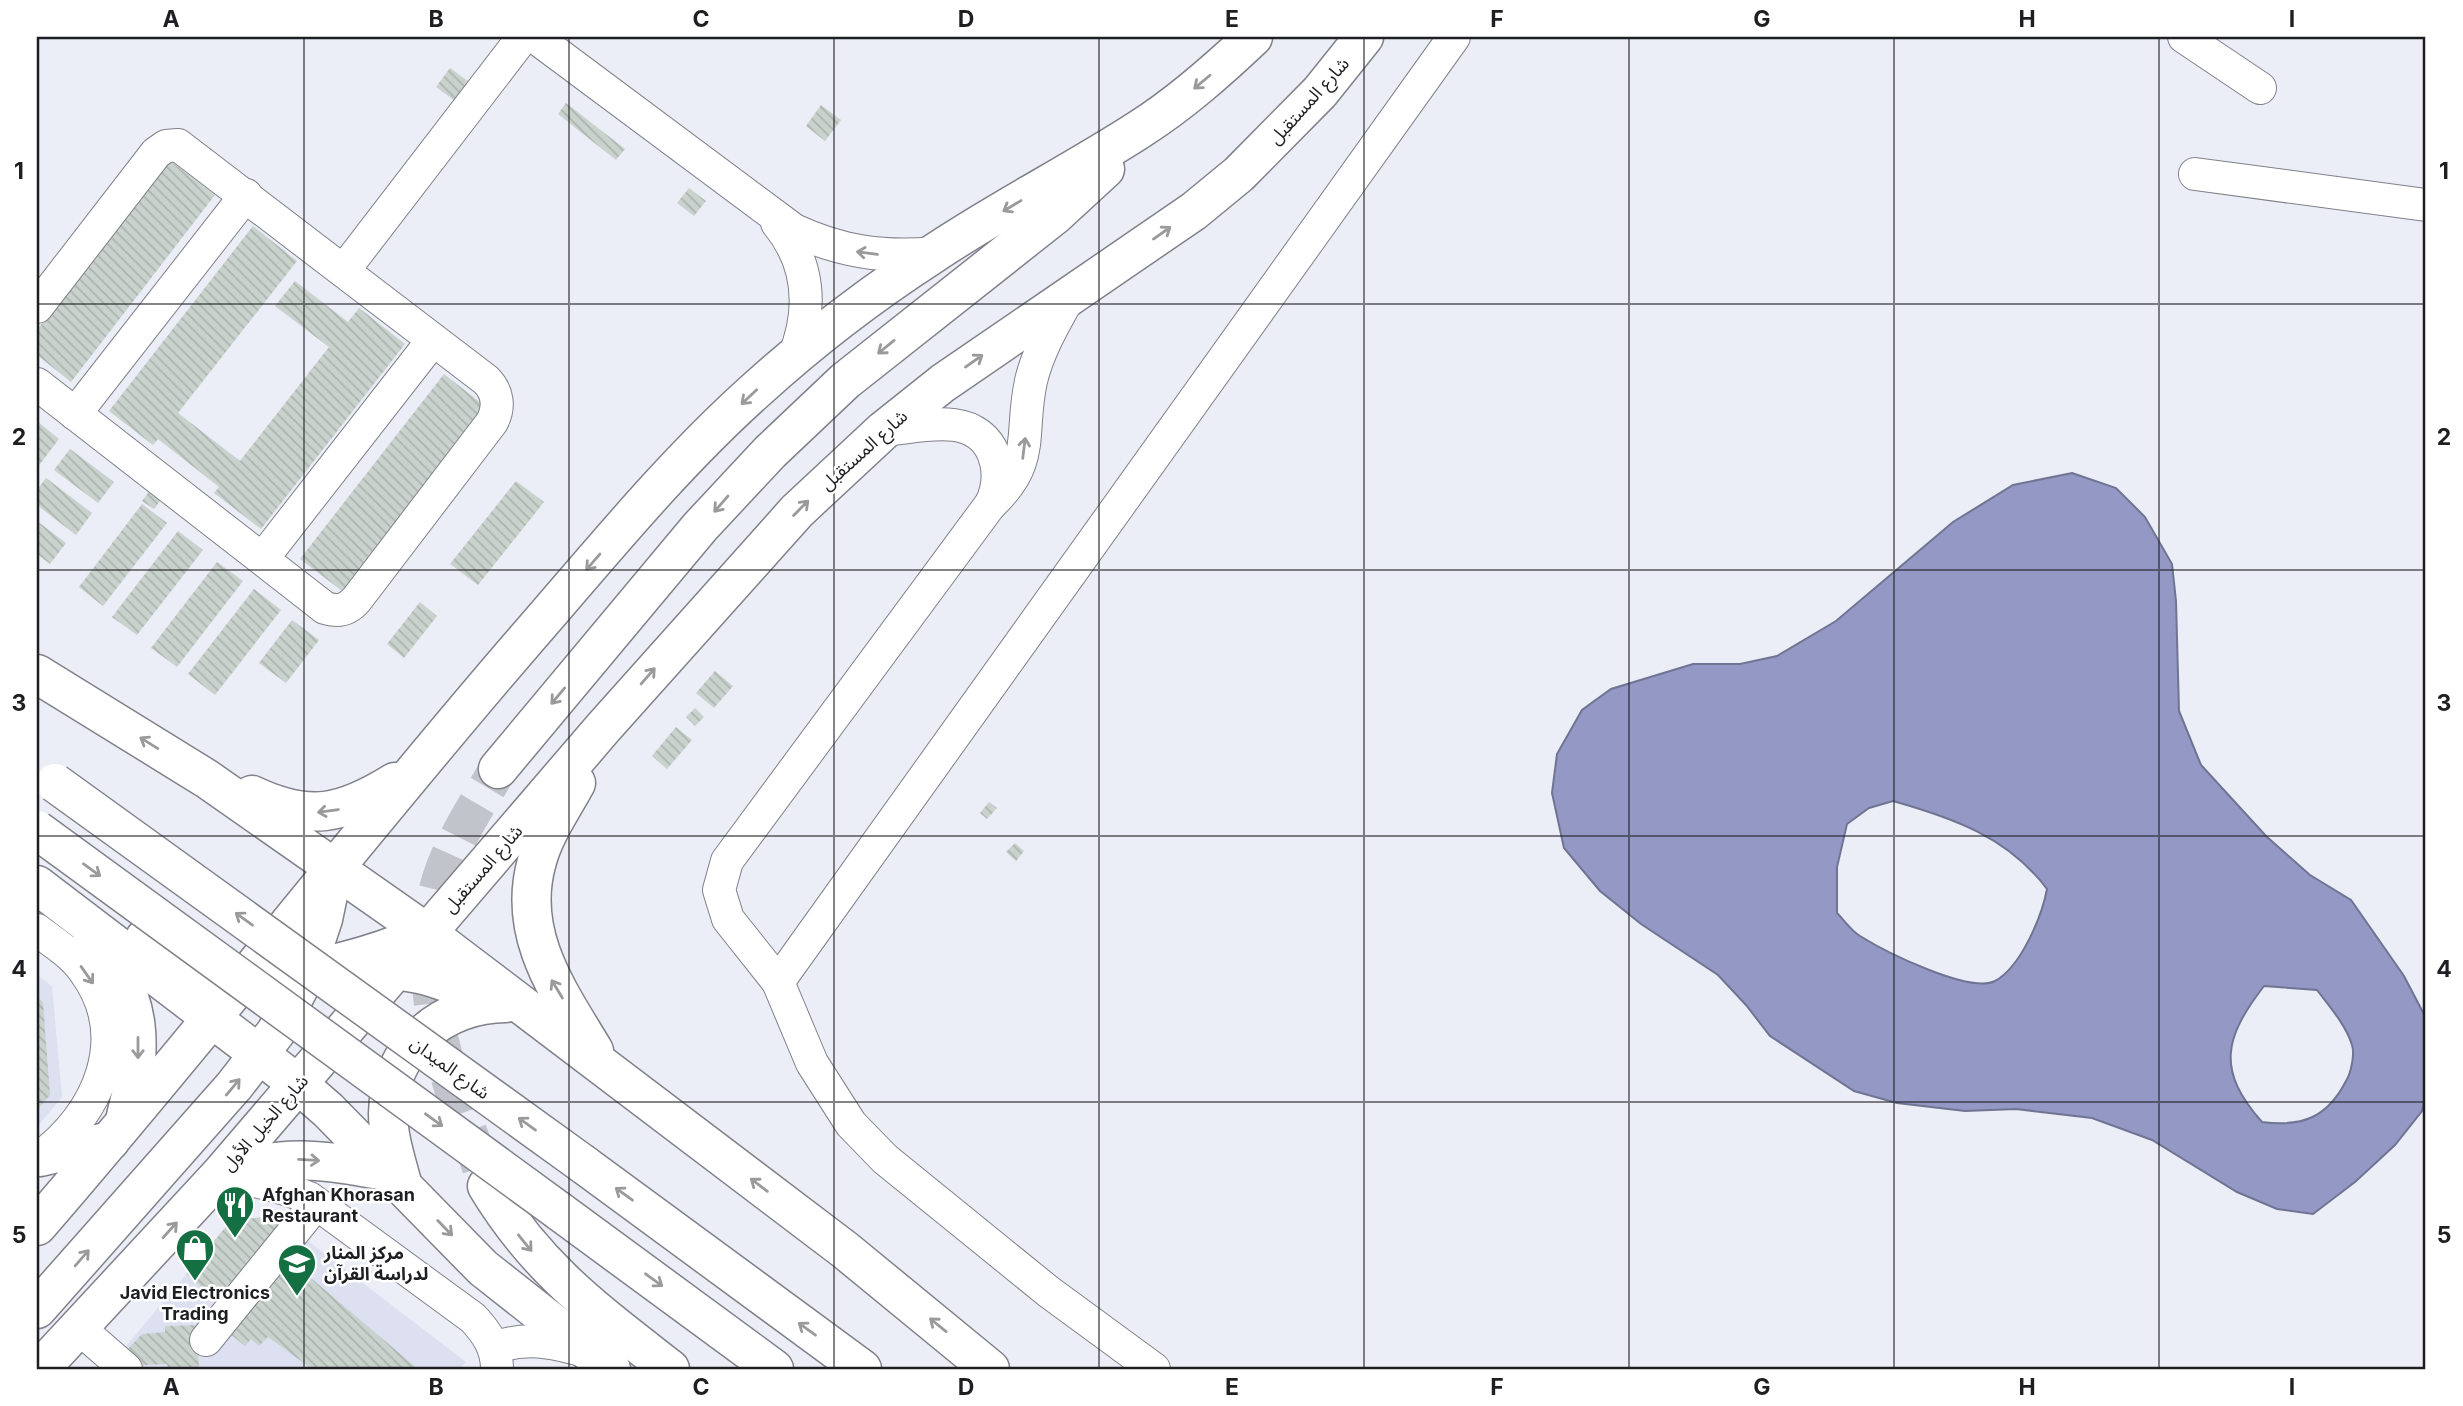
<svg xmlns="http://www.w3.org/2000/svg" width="2463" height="1406" font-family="Inter,'Noto Sans Arabic',sans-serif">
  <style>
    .built { fill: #dde0f1 }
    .water { fill: #9399c4; stroke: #707493; stroke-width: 2; fill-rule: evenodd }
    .building { fill: url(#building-back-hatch) }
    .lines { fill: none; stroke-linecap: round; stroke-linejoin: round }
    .major-tunnel { stroke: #c2c4cc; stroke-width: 38; stroke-dasharray: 38 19; stroke-linecap: butt }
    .minor-casing { stroke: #80818a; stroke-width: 34 }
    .major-casing { stroke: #80818a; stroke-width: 41 }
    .minor { stroke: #fff; stroke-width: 32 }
    .major { stroke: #fff; stroke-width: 38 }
    .major-bridge-casing { stroke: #80818a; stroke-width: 41; stroke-linecap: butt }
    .major-bridge { stroke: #fff; stroke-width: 38 }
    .oneway { stroke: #9a9a9c }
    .grid { fill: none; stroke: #1e1f22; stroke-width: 2; stroke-opacity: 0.55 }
    .labels { text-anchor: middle; stroke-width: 5; stroke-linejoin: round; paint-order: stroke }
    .street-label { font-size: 18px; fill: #1e1f22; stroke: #fff }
    .poi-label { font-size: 18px; font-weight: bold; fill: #1e1f22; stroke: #fff; text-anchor: start }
    .neatline { fill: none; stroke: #1e1f22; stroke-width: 2.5 }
    .grid-label { font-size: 23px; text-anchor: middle; font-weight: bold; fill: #1e1f22 }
  </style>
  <defs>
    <pattern id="building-back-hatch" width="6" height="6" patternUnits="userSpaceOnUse" patternTransform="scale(1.75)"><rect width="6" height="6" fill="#c9d2cc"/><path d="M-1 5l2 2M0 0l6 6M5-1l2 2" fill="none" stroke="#acb4af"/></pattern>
  </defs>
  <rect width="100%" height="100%" fill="#ebedf7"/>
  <g class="built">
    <polygon points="37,975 52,986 62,1097 37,1127"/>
    <polygon points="274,1215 466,1362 460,1369 144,1369 122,1351 230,1222"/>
  </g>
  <path class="water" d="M2072,473L2116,488L2145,517L2172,564L2176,601L2179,711L2201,765L2266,836L2310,875L2351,900L2404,976L2426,1018V1092L2422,1111L2395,1145L2355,1182L2313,1214L2277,1209L2237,1192L2152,1140L2092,1118L2016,1109L1965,1111L1897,1103L1854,1091L1770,1036L1746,1005L1718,975L1641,924L1600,891L1564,848L1552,793L1557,754L1582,710L1611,689L1693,664H1740L1777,656L1836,621L1953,522L2013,485ZM1893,801C1953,818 2008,837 2047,889C2042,916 2021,967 1995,981C1969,994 1884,951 1860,936C1851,931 1844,920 1837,913V867L1847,824L1869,808ZM2264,986L2317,990C2329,1006 2346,1025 2352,1045C2355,1054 2351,1073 2346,1081C2327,1118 2302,1127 2262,1122C2216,1070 2224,1038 2264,986Z"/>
  <g class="building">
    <polygon points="450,68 469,82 455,101 436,87"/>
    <polygon points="566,103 625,149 616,160 558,114"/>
    <polygon points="821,105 841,120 825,141 806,126"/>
    <polygon points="169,160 215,195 71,382 37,355 37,330"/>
    <polygon points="689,188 706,201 694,216 677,203"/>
    <polygon points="253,226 297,261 178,413 240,461 329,347 275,306 295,281 348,322 359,308 405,344 261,529 214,493 219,487 158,439 153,445 109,411"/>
    <polygon points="444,374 490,410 346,594 300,559"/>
    <polygon points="37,421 59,439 37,468"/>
    <polygon points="70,449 114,482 98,503 54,470"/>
    <polygon points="46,478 92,513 76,535 37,505 37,490"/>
    <polygon points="516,481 544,502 478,585 450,564"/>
    <polygon points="151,489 163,497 154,509 142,501"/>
    <polygon points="142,504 167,523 103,606 79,587"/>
    <polygon points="37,521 66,543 50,564 37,554"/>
    <polygon points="178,531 203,550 137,635 112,617"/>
    <polygon points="217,562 243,581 177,667 151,648"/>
    <polygon points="254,589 281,610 215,695 188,674"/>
    <polygon points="420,602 437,616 404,658 387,644"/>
    <polygon points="292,620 319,640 286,683 259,663"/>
    <polygon points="715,671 733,686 714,708 696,693"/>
    <polygon points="695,708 704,717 695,726 686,717"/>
    <polygon points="676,727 692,740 667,769 652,756"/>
    <polygon points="989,802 997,808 987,819 980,813"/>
    <polygon points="1015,843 1024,851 1016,861 1006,852"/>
    <polygon points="37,997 43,1002 50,1095 37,1110"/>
    <polygon points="274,1215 288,1225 221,1303 186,1274 230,1222"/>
    <polygon points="291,1261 418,1369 312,1369 268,1337 259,1346 251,1339 245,1346 229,1333"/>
    <polygon points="197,1325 199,1369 168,1369 167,1364 143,1365 127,1350 142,1334 165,1332 165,1326"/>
  </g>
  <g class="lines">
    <path class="major-tunnel" d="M481,1167C448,1077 416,996 436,898C445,852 475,809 498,769"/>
    <g class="minor-casing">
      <g id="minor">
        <path d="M535,37L794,230C841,252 884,258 935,253"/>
        <polyline points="2184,37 2260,88"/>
        <polyline points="2195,174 2426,205"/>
        <path d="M777,223C810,263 813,309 794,357"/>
        <polyline points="344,270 523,37"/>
        <path d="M1069,297C1054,324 1038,351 1031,381C1019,436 1037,461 990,505L727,861L719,890L728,919L778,982L812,1063L851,1124L885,1159L1049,1292L1154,1369"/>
        <path d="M37,307L156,153L166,146L178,145L486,380C498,392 500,407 492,422L357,599C348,610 338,612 325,608L37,384"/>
        <polyline points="75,414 246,195"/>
        <path d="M884,430C906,428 932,422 954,425C995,430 1006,471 991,504"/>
        <polyline points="263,558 433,340"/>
        <path d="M37,930C54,943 73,954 85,972C132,1037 99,1114 40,1157"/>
        <polyline points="778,982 1454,37"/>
        <path d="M224,1177C254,1179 280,1186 309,1198L473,1318C487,1333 497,1348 497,1369"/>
        <polyline points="80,1329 126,1369"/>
        <polyline points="206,1340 316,1204"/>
        <path d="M494,1348C526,1336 552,1342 585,1351"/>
      </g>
    </g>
    <g class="major-casing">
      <g id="major">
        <polyline points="37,674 207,779 427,933 845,1250 990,1369"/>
        <polyline points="498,769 700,527 770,452 845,381 1055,215 1105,169"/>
        <path d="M576,783C563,807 544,834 537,861C516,934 558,991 594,1051"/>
        <path d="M252,795C309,822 342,815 395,782"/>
        <polyline points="37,885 298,1084 328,1110 483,1268 611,1369"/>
        <path d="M145,938C166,953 189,971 216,975C232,978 249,976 265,975C321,970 370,957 422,935"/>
        <path d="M92,942C145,992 143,1051 126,1116"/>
        <path d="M376,971C419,967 450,985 489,997"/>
        <polyline points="40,1157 110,1141"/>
        <polyline points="583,1164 862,1369"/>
        <path d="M219,1176C281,1152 326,1160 390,1172"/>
        <path d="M402,1183C396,1160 388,1136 388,1113C389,1048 443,1003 506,1003"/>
        <path d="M487,1186C537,1269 596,1311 670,1369"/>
        <polyline points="559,1211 774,1369"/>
        <path d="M37,1226C203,1035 357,835 522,644C598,557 670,467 756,390C811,340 871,294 933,254C1000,209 1072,173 1140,129C1181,103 1218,70 1253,37"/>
        <polyline points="37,1309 234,1086 276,1032 302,982 323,919 332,876"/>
        <polyline points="40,1369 219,1176 603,728 797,511 884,430 943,383 1194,211 1239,174 1320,92 1364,37"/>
      </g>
    </g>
    <use href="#minor" class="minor"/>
    <use href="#major" class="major"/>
    <g class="major-bridge-casing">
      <g id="major-bridge">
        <polyline points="55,783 583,1164"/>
        <polyline points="37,830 559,1211"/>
      </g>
    </g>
    <use href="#major-bridge" class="major-bridge"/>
  </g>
  <defs><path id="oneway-shaft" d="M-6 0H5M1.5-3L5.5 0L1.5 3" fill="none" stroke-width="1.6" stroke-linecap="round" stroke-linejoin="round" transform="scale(1.75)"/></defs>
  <g class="oneway">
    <use href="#oneway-shaft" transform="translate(1202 82) rotate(140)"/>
    <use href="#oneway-shaft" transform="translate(1012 206) rotate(149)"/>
    <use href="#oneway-shaft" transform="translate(1162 233) rotate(-35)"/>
    <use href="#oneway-shaft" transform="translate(867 253) rotate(-172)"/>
    <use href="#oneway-shaft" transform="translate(886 347) rotate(141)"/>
    <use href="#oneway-shaft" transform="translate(974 361) rotate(-35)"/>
    <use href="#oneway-shaft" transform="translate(749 397) rotate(137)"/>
    <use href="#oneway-shaft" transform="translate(1024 448) rotate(-83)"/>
    <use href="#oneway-shaft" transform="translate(721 504) rotate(131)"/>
    <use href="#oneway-shaft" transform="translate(801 508) rotate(-45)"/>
    <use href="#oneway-shaft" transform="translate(593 562) rotate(131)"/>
    <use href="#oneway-shaft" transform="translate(648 676) rotate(-49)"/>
    <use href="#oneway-shaft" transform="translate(558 696) rotate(130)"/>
    <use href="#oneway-shaft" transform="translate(149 743) rotate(-148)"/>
    <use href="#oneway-shaft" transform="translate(328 811) rotate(172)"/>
    <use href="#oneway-shaft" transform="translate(92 870) rotate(36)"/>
    <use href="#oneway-shaft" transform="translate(244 919) rotate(-144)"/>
    <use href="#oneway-shaft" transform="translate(87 975) rotate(55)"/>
    <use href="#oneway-shaft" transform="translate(557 989) rotate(-121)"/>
    <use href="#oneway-shaft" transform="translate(138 1048) rotate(90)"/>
    <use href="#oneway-shaft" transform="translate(233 1087) rotate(-50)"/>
    <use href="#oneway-shaft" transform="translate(434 1120) rotate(36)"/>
    <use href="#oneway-shaft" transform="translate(527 1124) rotate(-144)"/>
    <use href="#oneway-shaft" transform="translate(309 1160) rotate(3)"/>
    <use href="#oneway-shaft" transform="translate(759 1185) rotate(-143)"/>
    <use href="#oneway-shaft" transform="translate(624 1194) rotate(-144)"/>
    <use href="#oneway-shaft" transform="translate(445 1228) rotate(46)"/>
    <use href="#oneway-shaft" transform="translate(170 1230) rotate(-48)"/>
    <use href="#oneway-shaft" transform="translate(525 1243) rotate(51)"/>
    <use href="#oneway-shaft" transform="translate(82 1258) rotate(-49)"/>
    <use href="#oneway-shaft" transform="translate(654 1280) rotate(36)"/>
    <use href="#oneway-shaft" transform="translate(938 1325) rotate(-141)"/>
    <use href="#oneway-shaft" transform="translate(807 1329) rotate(-144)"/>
  </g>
  <path class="grid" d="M304,37V1369M569,37V1369M834,37V1369M1099,37V1369M1364,37V1369M1629,37V1369M1894,37V1369M2159,37V1369M37,304H2426M37,570H2426M37,836H2426M37,1102H2426"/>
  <defs>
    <g id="restaurant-pin" transform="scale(2.0125)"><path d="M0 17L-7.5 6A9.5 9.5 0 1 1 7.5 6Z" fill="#146f43" stroke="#fff"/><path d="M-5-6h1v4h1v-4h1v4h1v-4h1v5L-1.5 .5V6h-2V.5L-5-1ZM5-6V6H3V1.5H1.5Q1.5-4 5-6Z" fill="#fff"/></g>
    <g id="shop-pin" transform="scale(2.0125)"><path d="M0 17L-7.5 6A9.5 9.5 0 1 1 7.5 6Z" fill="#146f43" stroke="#fff"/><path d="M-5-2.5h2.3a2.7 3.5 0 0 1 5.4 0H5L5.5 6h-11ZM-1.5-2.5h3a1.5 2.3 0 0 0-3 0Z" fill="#fff"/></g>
    <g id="school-pin" transform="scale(2.0125)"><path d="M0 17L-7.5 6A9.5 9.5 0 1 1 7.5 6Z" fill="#146f43" stroke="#fff"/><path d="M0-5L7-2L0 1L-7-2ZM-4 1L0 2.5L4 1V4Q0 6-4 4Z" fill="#fff"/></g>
  </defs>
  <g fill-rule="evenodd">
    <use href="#restaurant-pin" x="235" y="1205"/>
    <use href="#shop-pin" x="195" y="1248"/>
    <use href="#school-pin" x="297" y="1263"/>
  </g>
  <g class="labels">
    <g class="street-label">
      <text transform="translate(1309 101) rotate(-48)" y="6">شارع المستقبل</text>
      <text transform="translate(864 450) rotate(-42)" y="6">شارع المستقبل</text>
      <text transform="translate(483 869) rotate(-49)" y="6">شارع المستقبل</text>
      <text transform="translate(450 1068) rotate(36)" y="6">شارع الميدان</text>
      <text transform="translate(265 1123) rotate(-49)" y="6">شارع الخيل الأول</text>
    </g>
    <g class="poi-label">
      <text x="262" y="1201">Afghan Khorasan<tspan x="262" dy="21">Restaurant</tspan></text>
      <text x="324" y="1259">مركز المنار<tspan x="324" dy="21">لدراسة القرآن</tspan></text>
      <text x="195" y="1299" text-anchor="middle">Javid Electronics<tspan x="195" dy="21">Trading</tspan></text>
    </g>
  </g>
  <rect width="2463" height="1406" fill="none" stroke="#ffffff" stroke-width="77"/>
  <rect x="38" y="38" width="2386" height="1330" class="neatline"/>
  <g class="grid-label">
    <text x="171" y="27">A</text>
    <text x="436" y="27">B</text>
    <text x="701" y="27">C</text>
    <text x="966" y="27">D</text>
    <text x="1232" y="27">E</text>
    <text x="1497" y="27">F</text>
    <text x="1762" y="27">G</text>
    <text x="2027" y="27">H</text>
    <text x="2292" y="27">I</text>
    <text x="19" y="179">1</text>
    <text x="2444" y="179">1</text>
    <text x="19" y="445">2</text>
    <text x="2444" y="445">2</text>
    <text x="19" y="711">3</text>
    <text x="2444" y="711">3</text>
    <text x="19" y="977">4</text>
    <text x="2444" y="977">4</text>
    <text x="19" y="1243">5</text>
    <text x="2444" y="1243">5</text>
    <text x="171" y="1395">A</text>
    <text x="436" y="1395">B</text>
    <text x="701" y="1395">C</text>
    <text x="966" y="1395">D</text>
    <text x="1232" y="1395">E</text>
    <text x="1497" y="1395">F</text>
    <text x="1762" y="1395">G</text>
    <text x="2027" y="1395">H</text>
    <text x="2292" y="1395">I</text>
  </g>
</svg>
